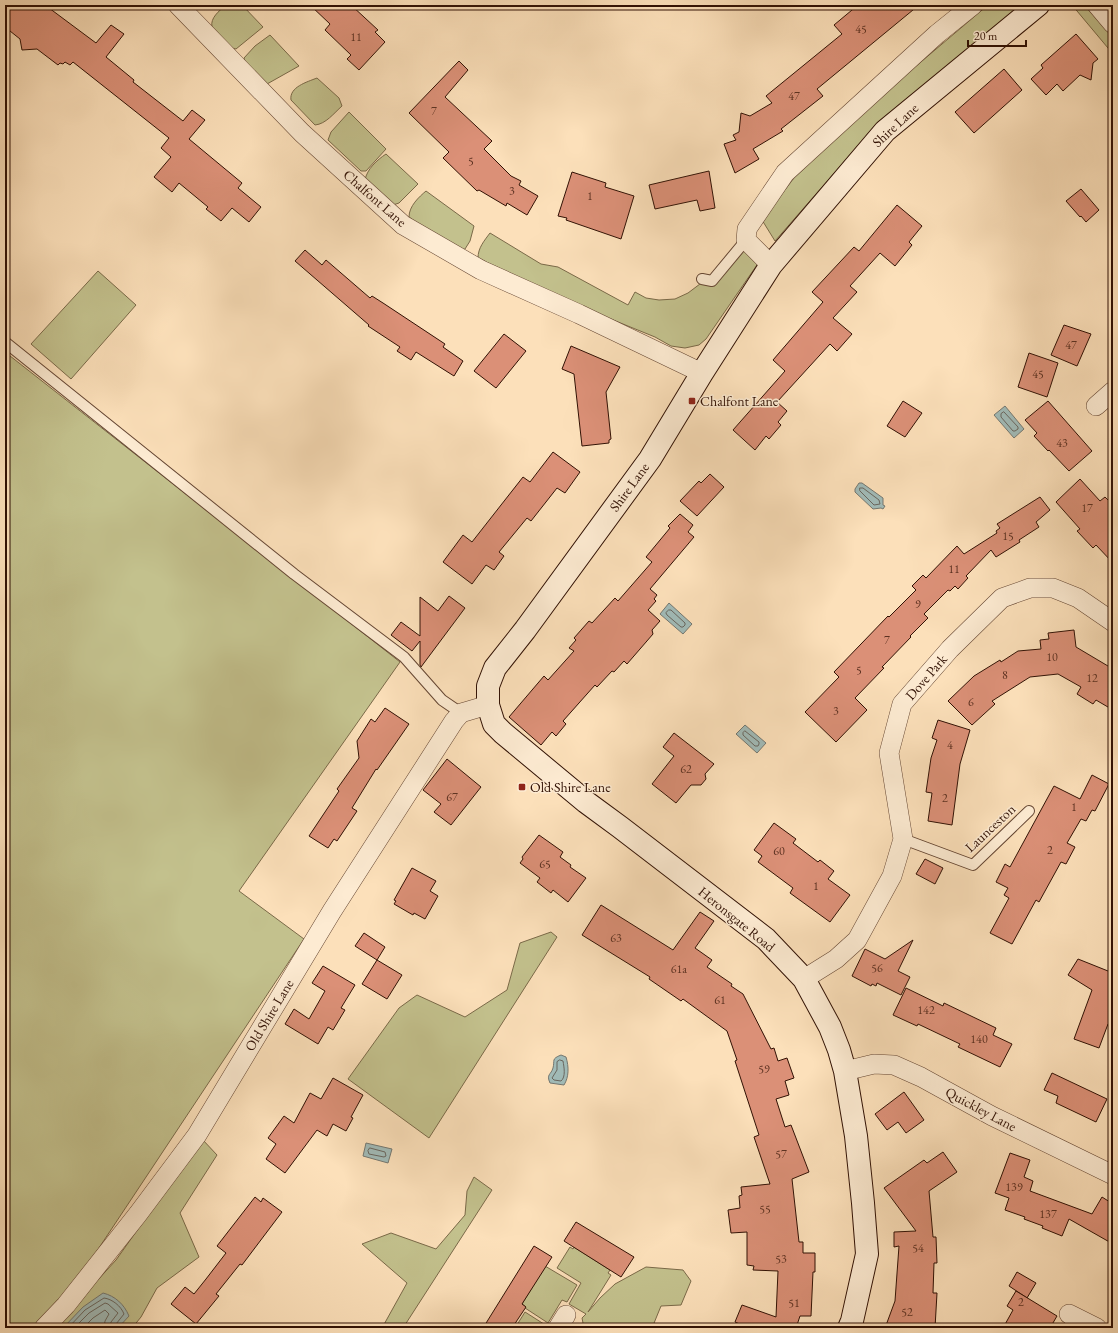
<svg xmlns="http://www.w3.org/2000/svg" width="1118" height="1333" font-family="'EB Garamond',serif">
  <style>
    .green { fill: #c3c18d; stroke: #7a6948 }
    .water { fill: #a1bbb8; stroke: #747770 }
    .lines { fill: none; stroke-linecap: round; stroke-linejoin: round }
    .shore { stroke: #69665e; stroke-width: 1 }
    .building { fill: #db9077; stroke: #311104 }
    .lane-casing { stroke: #644532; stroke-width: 12 }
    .street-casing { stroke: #644532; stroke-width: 20 }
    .secondary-casing { stroke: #311104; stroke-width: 24 }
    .lane { stroke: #fdebd2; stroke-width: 10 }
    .street { stroke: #fdebd2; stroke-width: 19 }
    .secondary { stroke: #fdebd2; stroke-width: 22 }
    .poi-dot { fill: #8f2418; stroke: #fdebd2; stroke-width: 1.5 }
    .labels { text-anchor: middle; stroke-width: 3; stroke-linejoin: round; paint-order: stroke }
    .number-label { font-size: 12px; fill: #5c3121 }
    .street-label { font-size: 14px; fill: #311104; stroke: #fdebd2 }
    .poi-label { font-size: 14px; fill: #311104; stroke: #fdebd2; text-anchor: start }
  </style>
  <rect width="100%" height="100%" fill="#fce0ba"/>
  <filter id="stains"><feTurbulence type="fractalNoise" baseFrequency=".005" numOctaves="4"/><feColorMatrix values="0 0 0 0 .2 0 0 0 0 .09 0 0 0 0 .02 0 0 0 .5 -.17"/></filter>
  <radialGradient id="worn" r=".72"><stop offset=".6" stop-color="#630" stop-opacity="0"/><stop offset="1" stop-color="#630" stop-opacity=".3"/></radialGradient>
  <g class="green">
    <path d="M226,5H242L263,27L236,49L232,48L212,27C210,18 219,11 226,5Z"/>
    <polygon points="988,5 1024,5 877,124 775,241 762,220 794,178 876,100"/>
    <polygon points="1072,5 1084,5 1113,37 1113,54"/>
    <polygon points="270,35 299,66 267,84 245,61 244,58 255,46"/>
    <path d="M317,78L339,98L342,106C334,113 326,124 315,125L291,100C289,87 307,82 317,78Z"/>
    <polygon points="349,112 386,149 366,171 361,171 328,140 331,132"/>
    <path d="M386,154L418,184L399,203L393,205L365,180C367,169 377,160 386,154Z"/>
    <path d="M426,191L474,226L470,241L465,249L463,250L432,234L409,217C409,206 419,197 426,191Z"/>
    <path d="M490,233L541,264L558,267L628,305L635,292L646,298L659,300L675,299L688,293L745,250L759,262L706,339L699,345L685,348L671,346L655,337L586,309L478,258C478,248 484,241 490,233Z"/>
    <polygon points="98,271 136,305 71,379 31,344"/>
    <polygon points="5,352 400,662 239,891 304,939 81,1275 32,1328 5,1328"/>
    <polygon points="551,932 557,937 429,1138 348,1079 399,1008 417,995 465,1017 507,990 520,943"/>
    <polygon points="202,1139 217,1155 180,1213 199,1257 157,1288 141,1317 132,1328 54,1328 116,1260"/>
    <polygon points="474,1177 492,1190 403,1328 382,1328 407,1283 362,1244 391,1233 436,1249 465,1215 467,1191"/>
    <polygon points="570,1247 573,1249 574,1247 610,1270 608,1273 611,1275 588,1312 600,1298 615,1284 646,1267 683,1270 691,1281 681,1305 661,1306 652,1328 584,1328 582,1318 586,1314 569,1304 581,1283 557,1268"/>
    <polygon points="545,1266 577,1285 567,1302 562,1300 548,1323 525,1308 525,1306 522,1304"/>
    <polygon points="525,1312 547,1326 545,1328 515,1328"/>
  </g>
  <g class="water">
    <polygon points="1005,406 1024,429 1014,438 994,415"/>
    <polygon points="859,483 862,483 883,498 883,505 885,506 883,509 881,508 873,509 855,492 855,489"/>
    <polygon points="669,603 692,624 683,634 660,614"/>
    <polygon points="745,725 766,743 757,753 736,734"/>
    <path d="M561,1055L566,1057C569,1067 569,1077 564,1085L550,1083C546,1074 551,1075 553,1068C555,1060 551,1059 561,1055Z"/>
    <polygon points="366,1143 392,1149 388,1163 363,1156"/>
    <path d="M103,1293C115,1296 124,1304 129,1316L118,1328H63L83,1307Z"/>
  </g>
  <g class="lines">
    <g class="shore">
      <polygon points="1004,412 1018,427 1018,429 1015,431 1013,431 1001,417 1001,414"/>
      <polygon points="860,488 863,488 879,500 880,504 874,505 860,491"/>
      <polygon points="669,610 671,610 685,623 685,625 683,627 681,627 667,615 666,613"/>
      <polygon points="745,731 759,742 759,744 758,746 755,746 743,735 743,733"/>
      <path d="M560,1060L563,1061C564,1067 566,1077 561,1081L554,1080L552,1078L557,1070V1062Z"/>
      <polygon points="370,1148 385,1152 386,1156 384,1157 369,1154 368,1151"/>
      <path d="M68,1328L85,1310L104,1298C112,1299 121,1306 124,1314L116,1324L115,1328"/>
      <polyline points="74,1328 89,1313 105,1303 108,1304 118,1313 111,1322 110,1328"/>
      <polyline points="83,1328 93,1318 105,1310 109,1314 105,1321 104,1328"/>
    </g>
  </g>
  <g class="building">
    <polygon points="5,5 45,5 96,43 111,25 124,34 106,57 134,80 133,82 183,121 192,110 205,120 189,139 242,183 238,188 261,207 249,222 232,208 221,221 206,209 208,207 179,183 172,192 154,177 171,157 161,148 169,138 73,62 70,65 65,62 63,64 60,63 58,65 37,49 22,50 20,39 5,27"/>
    <polygon points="310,5 351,5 378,30 375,32 385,42 359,70 347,59 351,55 325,30 330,24"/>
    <polygon points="858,5 919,5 817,89 823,96 781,129 783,131 753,149 759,159 735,173 724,144 736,140 733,135 739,132 741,113 750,116 772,103 766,96 842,34 834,25"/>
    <polygon points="1076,34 1098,59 1093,63 1091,80 1080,75 1063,91 1057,84 1046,95 1031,79 1043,68 1041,65"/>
    <polygon points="459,61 468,70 445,97 492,141 484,149 511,176 521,181 519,185 538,196 527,215 507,203 506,206 479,190 477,191 443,158 449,152 409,113"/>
    <polygon points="1004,69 1022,90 974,133 955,112"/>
    <polygon points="709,171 715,208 700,211 697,200 655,209 649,185"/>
    <polygon points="572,172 606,183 605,187 634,196 621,239 566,220 567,218 558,216"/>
    <polygon points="1081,189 1099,210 1086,222 1081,216 1080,217 1066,201"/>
    <polygon points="897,205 922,226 909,242 912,245 895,266 880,253 850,286 857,292 833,318 852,334 837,351 830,344 777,402 787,411 778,422 781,425 769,439 766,436 755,450 733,430 785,371 773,360 823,302 812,292 854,247 859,251"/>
    <polygon points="305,250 322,265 326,260 370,298 372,296 383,303 445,344 443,347 463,361 454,376 416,352 411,360 397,351 400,347 368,326 369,325 295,261"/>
    <polygon points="1064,325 1091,334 1077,366 1051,355"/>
    <polygon points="504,334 526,351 496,388 474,371"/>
    <polygon points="571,346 620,367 606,392 611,439 609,440 609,443 582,446 574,374 562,369"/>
    <polygon points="1029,353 1058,363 1047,397 1018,387"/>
    <polygon points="903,401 922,413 905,437 887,426"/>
    <polygon points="1048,401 1092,451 1069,471 1049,450 1048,451 1034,436 1037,433 1025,420"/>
    <polygon points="553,452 580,472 565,493 557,488 531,521 527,518 499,552 504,556 494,570 486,565 472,584 443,562 463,535 472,542 523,477 530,482"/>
    <polygon points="710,474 724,487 697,516 680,501 699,481 701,483"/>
    <polygon points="1080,479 1100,501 1105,497 1113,505 1113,563 1096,545 1093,548 1077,531 1080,529 1056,502"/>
    <polygon points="1040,497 1050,510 1036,522 1039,527 1019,540 1020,542 996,557 991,550 966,576 968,578 958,589 955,586 950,591 948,590 924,614 928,618 910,636 911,637 882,667 884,668 855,698 867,710 836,742 805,712 839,677 834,672 888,616 889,617 916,590 912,586 923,575 926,578 957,546 964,554 997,533 996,531 1000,528 997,524"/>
    <polygon points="680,514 693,525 688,532 694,537 650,589 657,595 654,599 656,601 648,610 660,621 652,630 653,634 627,664 624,661 614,672 612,671 597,687 595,685 563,721 566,724 556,736 552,732 541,745 509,717 544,676 548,680 574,651 569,648 576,640 574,638 589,621 592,623 615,598 618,601 652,562 646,557 670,528 668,526"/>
    <polygon points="449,596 465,608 421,667 420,665 420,641 412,651 391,635 401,622 420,636 420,597 438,611"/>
    <polygon points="1074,630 1076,647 1113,669 1113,710 1096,700 1093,704 1077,694 1081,687 1058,674 1030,677 992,701 995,704 972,725 948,701 974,676 1000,660 1001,662 1018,651 1041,649 1040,640 1049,639 1048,633"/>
    <polygon points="385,708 409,724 377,770 376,769 352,808 357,811 337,841 334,839 328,848 309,836 339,791 337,789 359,758 357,741 371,719 375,722"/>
    <polygon points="938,720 970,730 960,764 952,825 928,821 932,793 926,792 931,758 937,740 932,738"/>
    <polygon points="674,733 714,764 705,774 706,779 701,785 691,785 676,803 652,784 674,756 663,747"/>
    <polygon points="447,759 481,787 451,825 434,812 441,804 423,790"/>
    <polygon points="1092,775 1109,784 1095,811 1092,810 1086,821 1081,819 1067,843 1075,847 1066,864 1061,862 1039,902 1036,900 1012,944 990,933 1009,898 1004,895 1008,888 996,882 1005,864 1010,867 1054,786 1080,799"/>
    <polygon points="774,823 796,839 793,843 818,862 820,860 834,871 828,879 850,895 830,922 790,893 793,888 758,862 762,856 754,850"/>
    <polygon points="539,835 563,852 560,857 571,865 570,867 586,878 568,902 553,890 551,893 537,882 540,878 520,863 523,859 522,857"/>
    <polygon points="925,859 943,868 935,884 916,874"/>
    <polygon points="412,868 436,881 430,891 438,896 425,919 414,913 413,915 394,904 396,901 394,900"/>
    <polygon points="601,905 673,950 700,912 714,921 695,948 712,960 707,967 732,984 731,986 743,994 771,1049 774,1048 778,1061 787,1058 794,1078 785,1081 789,1095 776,1099 785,1127 791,1125 809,1172 792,1179 799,1242 803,1242 803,1253 815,1253 815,1272 813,1272 811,1316 800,1316 797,1325 800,1326 799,1328 749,1328 735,1322 742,1305 776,1317 778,1271 753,1270 754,1266 747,1265 747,1232 731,1233 728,1210 740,1208 739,1196 742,1195 741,1187 770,1184 754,1137 759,1135 735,1061 737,1060 727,1031 683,999 681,1001 649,979 650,977 582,935"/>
    <polygon points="364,933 385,947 377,960 355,946"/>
    <polygon points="913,940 898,971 910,977 901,995 877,983 876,986 872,984 871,986 852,976 865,949 885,959"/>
    <polygon points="1078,959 1113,973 1113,1019 1108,1024 1099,1048 1074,1039 1092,990 1068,975"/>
    <polygon points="377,960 402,975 387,999 362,984"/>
    <polygon points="323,966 355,985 341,1008 345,1010 333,1030 328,1027 318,1044 285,1024 294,1009 309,1019 325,991 312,983"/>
    <polygon points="906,988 943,1006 944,1003 996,1028 993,1035 1012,1044 1000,1067 958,1047 960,1044 918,1024 917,1026 893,1015"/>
    <polygon points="1052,1073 1107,1099 1096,1122 1056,1103 1058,1096 1044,1090"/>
    <polygon points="333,1078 363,1095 351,1117 353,1118 346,1131 333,1124 327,1136 317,1130 285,1173 266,1159 276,1144 268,1138 284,1116 294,1123 310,1093 321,1099"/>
    <polygon points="904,1092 924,1120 906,1133 898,1122 887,1130 875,1114"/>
    <polygon points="943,1152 957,1172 929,1191 933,1237 936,1237 937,1263 934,1263 933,1293 937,1293 935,1328 885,1328 895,1301 899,1246 894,1247 894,1232 916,1231 884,1188 924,1160 927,1163"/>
    <polygon points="1010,1153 1030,1160 1024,1177 1033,1181 1030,1191 1092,1214 1102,1197 1113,1204 1113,1244 1069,1219 1062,1236 1042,1228 1043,1226 1024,1219 1025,1217 1005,1210 1009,1198 995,1193"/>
    <polygon points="255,1197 261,1202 263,1198 282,1212 242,1265 240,1264 216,1294 219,1296 196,1324 171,1304 185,1287 194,1294 206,1279 226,1253 217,1246"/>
    <polygon points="576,1222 634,1257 621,1277 564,1241"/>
    <polygon points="534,1246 552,1257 522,1304 526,1307 512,1328 483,1328"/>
    <polygon points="1017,1272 1036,1283 1027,1298 1009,1286"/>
    <polygon points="1016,1291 1057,1316 1050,1328 1003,1328 1013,1310 1007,1306"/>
  </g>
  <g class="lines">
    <g class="lane-casing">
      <g id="lane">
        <polyline points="702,279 712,281 746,240"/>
        <polyline points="5,342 294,574 404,657 442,700 461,713"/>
        <polyline points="903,839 973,865 1029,811"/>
      </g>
    </g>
    <g class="street-casing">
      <g id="street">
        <polyline points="178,5 302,133 403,225 481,270 579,314 702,373"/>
        <polyline points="1097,5 1113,24"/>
        <polyline points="771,265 746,240 747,229 785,173 937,34 973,5"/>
        <polyline points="1096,406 1113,391"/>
        <polyline points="804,979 836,959 857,940 892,876 903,839 889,753 902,704 950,649 1002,598 1030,588 1053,588 1078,598 1113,622"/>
        <polyline points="845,1071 874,1064 894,1065 921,1077 992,1116 1113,1175"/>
        <polyline points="1069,1314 1097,1328"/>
        <polyline points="44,1328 66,1305 138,1214 197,1135 332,911 454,721 461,713 488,705"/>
        <polyline points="558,1328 566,1315"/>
      </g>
    </g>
    <g class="secondary-casing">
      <polyline id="secondary" points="849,1328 852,1321 867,1254 863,1203 856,1136 845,1071 839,1050 830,1027 804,979 766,939 620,827 586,802 503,733 494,724 488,705 488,686 495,668 525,630 650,459 702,373 771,265 885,131 1038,5"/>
    </g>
    <use href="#lane" class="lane"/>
    <use href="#street" class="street"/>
    <use href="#secondary" class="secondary"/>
  </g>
  <g class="poi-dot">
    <rect x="688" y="397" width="8" height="8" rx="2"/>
    <rect x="518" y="783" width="8" height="8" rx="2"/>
  </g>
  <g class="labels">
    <g class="number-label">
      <text x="861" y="33">45</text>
      <text x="356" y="41">11</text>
      <text x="794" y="100">47</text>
      <text x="434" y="115">7</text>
      <text x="471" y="165">5</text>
      <text x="512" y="195">3</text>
      <text x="590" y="200">1</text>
      <text x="1071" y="349">47</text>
      <text x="1038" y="378">45</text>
      <text x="1062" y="447">43</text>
      <text x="1087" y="512">17</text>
      <text x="1008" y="540">15</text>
      <text x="954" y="573">11</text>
      <text x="918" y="608">9</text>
      <text x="887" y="644">7</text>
      <text x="1052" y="661">10</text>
      <text x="859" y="674">5</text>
      <text x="1005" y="679">8</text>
      <text x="1092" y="682">12</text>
      <text x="971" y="706">6</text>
      <text x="836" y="715">3</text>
      <text x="950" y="749">4</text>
      <text x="686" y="773">62</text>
      <text x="452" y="801">67</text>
      <text x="945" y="802">2</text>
      <text x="1074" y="811">1</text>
      <text x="1050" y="854">2</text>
      <text x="779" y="855">60</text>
      <text x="545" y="868">65</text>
      <text x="816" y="890">1</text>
      <text x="616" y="942">63</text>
      <text x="877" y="972">56</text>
      <text x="679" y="973">61a</text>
      <text x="720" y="1004">61</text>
      <text x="926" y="1014">142</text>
      <text x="979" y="1043">140</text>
      <text x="764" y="1073">59</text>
      <text x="781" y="1158">57</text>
      <text x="1014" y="1191">139</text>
      <text x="765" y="1213">55</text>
      <text x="1048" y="1218">137</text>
      <text x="918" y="1252">54</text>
      <text x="781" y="1263">53</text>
      <text x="1021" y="1306">2</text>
      <text x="794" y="1307">51</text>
      <text x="907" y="1316">52</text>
    </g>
    <g class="street-label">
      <text transform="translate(895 125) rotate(-43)" y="5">Shire Lane</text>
      <text transform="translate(375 198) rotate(41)" y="5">Chalfont Lane</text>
      <text transform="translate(629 487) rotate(-54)" y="5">Shire Lane</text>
      <text transform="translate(926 677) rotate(-49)" y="5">Dove Park</text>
      <text transform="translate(990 828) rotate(-43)" y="5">Launceston</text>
      <text transform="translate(737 919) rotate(39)" y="5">Heronsgate Road</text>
      <text transform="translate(269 1015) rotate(-59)" y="5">Old Shire Lane</text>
      <text transform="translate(981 1109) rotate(28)" y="5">Quickley Lane</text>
    </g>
    <g class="poi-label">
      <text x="700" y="406">Chalfont Lane</text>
      <text x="530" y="792">Old Shire Lane</text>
    </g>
  </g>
  <rect width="1118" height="1333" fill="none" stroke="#fce0ba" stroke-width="20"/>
  <rect x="6" y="6" width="1106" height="1321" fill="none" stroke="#311104" stroke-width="2"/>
  <rect x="10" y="10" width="1098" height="1313" fill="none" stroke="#311104"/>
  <path d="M968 40v6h58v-6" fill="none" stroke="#311104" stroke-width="2"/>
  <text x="974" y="40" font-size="12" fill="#311104" stroke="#fdebd2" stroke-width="3" paint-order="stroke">20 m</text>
  <rect width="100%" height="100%" filter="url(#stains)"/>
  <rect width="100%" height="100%" fill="url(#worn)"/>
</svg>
